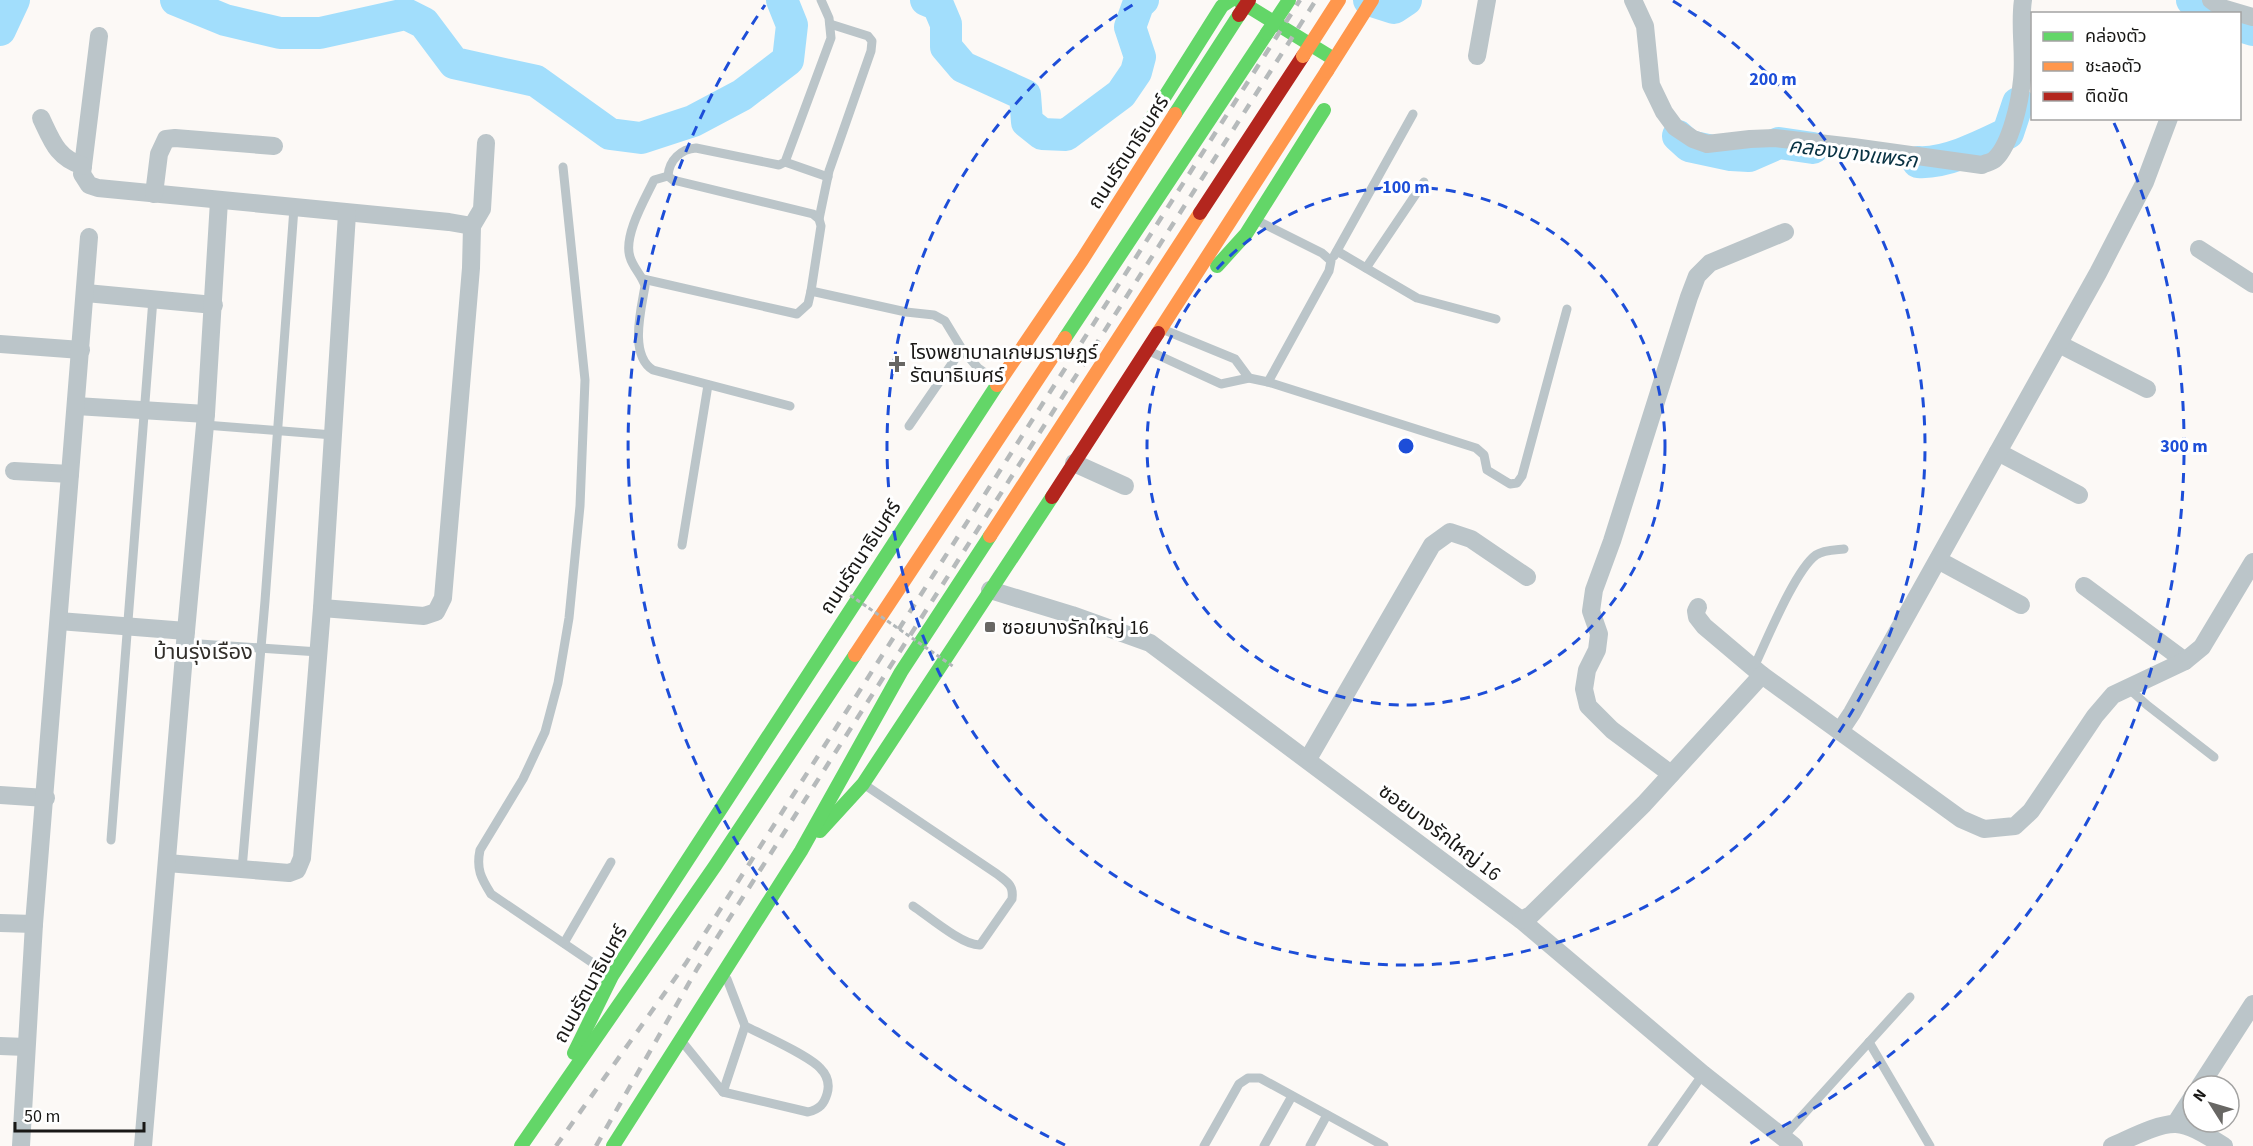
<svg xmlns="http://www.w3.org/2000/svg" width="2253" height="1146" font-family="'Source Sans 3','Noto Sans Thai',sans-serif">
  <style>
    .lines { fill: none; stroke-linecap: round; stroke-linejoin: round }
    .river { stroke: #a2defc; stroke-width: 32 }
    .lane { stroke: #bbc5c9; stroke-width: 9 }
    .street { stroke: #bbc5c9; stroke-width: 18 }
    .fast { stroke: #63d668; stroke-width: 14 }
    .slow { stroke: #ff974d; stroke-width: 14 }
    .jam { stroke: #b3261e; stroke-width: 14 }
    .rail { stroke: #b6babb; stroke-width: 4.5; stroke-dasharray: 10 10; stroke-linecap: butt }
    .path-bridge { stroke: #b1b7b9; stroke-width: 3; stroke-dasharray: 4.5 3; stroke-linecap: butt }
    .fast-bridge { stroke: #63d668; stroke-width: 14 }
    .slow-bridge { stroke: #ff974d; stroke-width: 14 }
    .jam-bridge { stroke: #b3261e; stroke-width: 14 }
    .ring { fill: none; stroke: #1d4ed8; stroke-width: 3; stroke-dasharray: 10 8 }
    .poi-dot { fill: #686764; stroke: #fff; stroke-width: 2 }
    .labels { text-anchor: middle; stroke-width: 6; stroke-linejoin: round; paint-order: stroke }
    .street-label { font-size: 20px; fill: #191816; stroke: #fff }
    .poi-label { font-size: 20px; fill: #191816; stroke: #fff; text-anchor: start }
    .water-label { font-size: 21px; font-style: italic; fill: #083243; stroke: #fff }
    .quarter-label { font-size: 22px; fill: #312e2a; stroke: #fff }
    .centre { fill: #1d4ed8; stroke: #fff; stroke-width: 3 }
    .ring-label { font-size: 18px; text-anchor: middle; font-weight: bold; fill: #1d4ed8; stroke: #fff; stroke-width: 6; stroke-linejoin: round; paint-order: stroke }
  </style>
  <rect width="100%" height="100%" fill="#fcf9f6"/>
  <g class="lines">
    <g class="river">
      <polyline points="176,0 225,20 280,33 320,33 406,14 424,23 454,63 536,81 610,134 641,138 693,121 742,95 788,60 792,25 782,0"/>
      <polyline points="926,0 938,5 946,24 946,47 963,67 1025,95 1027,122 1042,134 1066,135 1121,94 1136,72 1140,57 1130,27 1139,2 1143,0"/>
      <polyline points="1369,0 1394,8 1406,0"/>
      <polyline points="2192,0 2203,14"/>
      <polyline points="2240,26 2253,30"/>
      <polyline points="0,30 14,0"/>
      <polyline points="1678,136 1689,146 1731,155 1749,156 1779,143 1813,148"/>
      <path d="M1918,162C1946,164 1983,145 2008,133L2018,103"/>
    </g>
    <g class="lane">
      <path d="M821,0L829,18L831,38L785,162L779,165L696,148C681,149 669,160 668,176L673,180L813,214L819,219L821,226L811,291L906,312L934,315L945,321L962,349L978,368L996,381"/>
      <polyline points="785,162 828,177"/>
      <path d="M563,167L585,380L580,506L569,618L558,683L545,732L523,779L480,850C476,869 481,878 491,894L609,974"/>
      <path d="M668,176L654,180C645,199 623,236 630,257C633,268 642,275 645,286C641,310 629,355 653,370L790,406"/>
      <polyline points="819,219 829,171 871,51 872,41 868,36 830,24"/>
      <polyline points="1256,220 1322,253 1331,261 1329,271 1268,382"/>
      <polyline points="1337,251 1417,298 1496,319"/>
      <polyline points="1334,256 1413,114"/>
      <polyline points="1366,268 1424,182"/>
      <polyline points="643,279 797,314 808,304 811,291"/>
      <polyline points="1162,329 1235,359 1249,378"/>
      <polyline points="1149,351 1221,384 1249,378 1268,382 1476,448 1484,455 1487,470 1510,484 1517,483 1522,476 1567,309"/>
      <polyline points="205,425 333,435"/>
      <polyline points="909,426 962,349"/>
      <polyline points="682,545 708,385"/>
      <polyline points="185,643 319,652"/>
      <path d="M1754,667C1766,642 1795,570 1816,555C1823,550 1835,550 1844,549"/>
      <polyline points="2127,687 2147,705 2214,757"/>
      <path d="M865,785L997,874C1007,882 1014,885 1012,899L980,945C963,946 928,916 913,906"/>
      <polyline points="111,840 153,299"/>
      <polyline points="242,869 265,601 294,208"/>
      <polyline points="564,943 611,862"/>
      <polyline points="1869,1042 1930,1146"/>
      <path d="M684,1044L723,1092L808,1112C820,1109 824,1104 827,1094C830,1084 827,1075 820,1068C808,1055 763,1035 745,1026L727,979"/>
      <polyline points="723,1092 745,1026"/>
      <polyline points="1783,1137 1910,997"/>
      <polyline points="1204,1146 1239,1084 1248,1078 1260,1078 1384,1146"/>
      <polyline points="1264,1146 1292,1096"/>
      <polyline points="1310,1146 1327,1115"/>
      <polyline points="1652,1146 1703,1074"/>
    </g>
    <g class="street">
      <path d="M1633,0L1645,26L1651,85L1664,112L1675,127L1693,139L1707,144L1750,139L1775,138L1853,147L1982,165C1986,163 1992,162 1995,159C2011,144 2020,101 2022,80C2025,53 2019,26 2023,0"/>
      <polyline points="2211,0 2222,8 2253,17"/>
      <polyline points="99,36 82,174 89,185 98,188 449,222 472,226"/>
      <polyline points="1477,56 1487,0"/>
      <path d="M41,118C52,141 57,158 83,166"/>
      <polyline points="154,194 159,154 166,139 175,138 274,146"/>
      <polyline points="2199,249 2253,284"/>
      <polyline points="86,293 214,305"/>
      <polyline points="0,344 81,350"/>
      <polyline points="2059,344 2147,389"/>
      <polyline points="76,406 206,414"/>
      <polyline points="1998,452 2079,495"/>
      <polyline points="1074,463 1125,486"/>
      <polyline points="14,471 70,474"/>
      <polyline points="1938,560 2021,605"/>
      <polyline points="2084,586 2185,661"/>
      <polyline points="990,590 1072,615 1150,643 1521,920 1703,1074 1794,1146"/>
      <polyline points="1698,607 1696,611 1697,617 1704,626 1762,675"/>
      <polyline points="322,608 424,616 436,612 443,598 471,268 472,226 482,209 486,143"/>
      <polyline points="59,621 186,631"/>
      <polyline points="1840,731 1852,713 2098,273 2145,182 2169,118"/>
      <polyline points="1308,759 1432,545 1450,532 1471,539 1527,577"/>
      <polyline points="1671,774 1612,730 1588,706 1584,689 1587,670 1597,650 1599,634 1591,611 1594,590 1612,541 1689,297 1697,276 1710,263 1785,232"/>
      <polyline points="0,795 46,798"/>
      <polyline points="167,863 289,873 297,870 302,858 322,608 347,214"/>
      <polyline points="1521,920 1531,915 1644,804 1762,675 1961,819 1984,829 2015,826 2031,811 2095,716 2113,695 2185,661 2202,647 2253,562"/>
      <polyline points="0,923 34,924"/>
      <polyline points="0,1046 26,1047"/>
      <polyline points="2200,1086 2253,1004"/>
      <polyline points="2175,1124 2193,1096"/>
      <polyline points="21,1146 34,924 89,237"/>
      <polyline points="143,1146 186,631 206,414 219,201"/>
      <path d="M2112,1146C2129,1139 2158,1123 2176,1124C2193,1125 2210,1138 2224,1146"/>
    </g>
    <g class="fast">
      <polyline points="1238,0 1329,56"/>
      <polyline points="1175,114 1239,15"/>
      <polyline points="1138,139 1222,6 1231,0"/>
      <polyline points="1217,266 1246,234 1324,110"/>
      <polyline points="1065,338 1267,33"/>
      <polyline points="820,831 863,784 1052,497"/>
      <polyline points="574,1053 612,976 997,385"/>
      <polyline points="521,1146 715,866 855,655"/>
      <polyline points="613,1146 801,851 901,672 990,536"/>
    </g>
    <g class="slow">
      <polyline points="1158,333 1327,71"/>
      <polyline points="997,385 1082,260 1175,114"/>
      <polyline points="990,536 1200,213"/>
      <polyline points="855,655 1065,338"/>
    </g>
    <g class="jam">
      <polyline points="1200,213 1303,56"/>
      <polyline points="1052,497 1158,333"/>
    </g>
    <g class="rail">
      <polyline points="556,1146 686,963 1300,0"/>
      <polyline points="596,1146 697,969 1316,0"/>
    </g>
    <polyline class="path-bridge" points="844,591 954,667"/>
    <polyline class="fast-bridge" points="1267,33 1289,0"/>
    <g class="slow-bridge">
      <polyline points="1303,56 1339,0"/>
      <polyline points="1327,71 1372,0"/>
    </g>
    <polyline class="jam-bridge" points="1239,15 1249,0"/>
  </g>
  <g class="ring">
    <circle cx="1406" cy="446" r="259"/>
    <path d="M1673 1A519 519 0 1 1 1139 1"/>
    <path d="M1065 1145A778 778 0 0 1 765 5M2114 123A778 778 0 0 1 1747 1145"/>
  </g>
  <g class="poi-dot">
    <path d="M894 355h6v6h6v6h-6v6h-6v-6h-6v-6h6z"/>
    <rect x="984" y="621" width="12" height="12" rx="3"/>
  </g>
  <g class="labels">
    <g class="street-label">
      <text transform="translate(1128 152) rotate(-57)" y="7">ถนนรัตนาธิเบศร์</text>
      <text transform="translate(860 557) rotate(-57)" y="7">ถนนรัตนาธิเบศร์</text>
      <text transform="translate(1440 832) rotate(37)" y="7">ซอยบางรักใหญ่ 16</text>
      <text transform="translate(590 984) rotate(-61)" y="7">ถนนรัตนาธิเบศร์</text>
    </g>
    <g class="poi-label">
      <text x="910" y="359">โรงพยาบาลเกษมราษฏร์<tspan x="910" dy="23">รัตนาธิเบศร์</tspan></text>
      <text x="1002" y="634">ซอยบางรักใหญ่ 16</text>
    </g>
    <g class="water-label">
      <text transform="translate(1853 153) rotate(7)" y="7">คลองบางแพรก</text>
    </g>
    <g class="quarter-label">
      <text x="203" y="659">บ้านรุ่งเรือง</text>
    </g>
  </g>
  <circle cx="1406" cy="446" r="9" class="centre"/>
  <g class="ring-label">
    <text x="1773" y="85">200 m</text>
    <text x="1406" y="193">100 m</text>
    <text x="2184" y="452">300 m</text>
  </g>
  <rect x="2031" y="12" width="210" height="108" fill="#ffffff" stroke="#a3a3a2" stroke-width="1.5"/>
  <rect x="2043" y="32" width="30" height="9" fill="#63d668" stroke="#a3a3a2" stroke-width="1.5"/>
  <text x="2085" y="42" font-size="18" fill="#191816">คล่องตัว</text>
  <rect x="2043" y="62" width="30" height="9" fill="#ff974d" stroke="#a3a3a2" stroke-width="1.5"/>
  <text x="2085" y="72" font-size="18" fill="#191816">ชะลอตัว</text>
  <rect x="2043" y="92" width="30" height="9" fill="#b3261e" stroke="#a3a3a2" stroke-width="1.5"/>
  <text x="2085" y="102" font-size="18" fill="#191816">ติดขัด</text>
  <g transform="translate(2211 1104) rotate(307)"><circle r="28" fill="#ffffff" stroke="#a3a3a2" stroke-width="1.5"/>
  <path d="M0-4.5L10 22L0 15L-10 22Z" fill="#686764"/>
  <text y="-9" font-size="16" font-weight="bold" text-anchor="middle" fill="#191816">N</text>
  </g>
  <path d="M15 1122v9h129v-9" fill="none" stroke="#191816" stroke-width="3"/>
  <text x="24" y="1122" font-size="18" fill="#191816" stroke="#ffffff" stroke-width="4.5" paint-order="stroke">50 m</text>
</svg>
